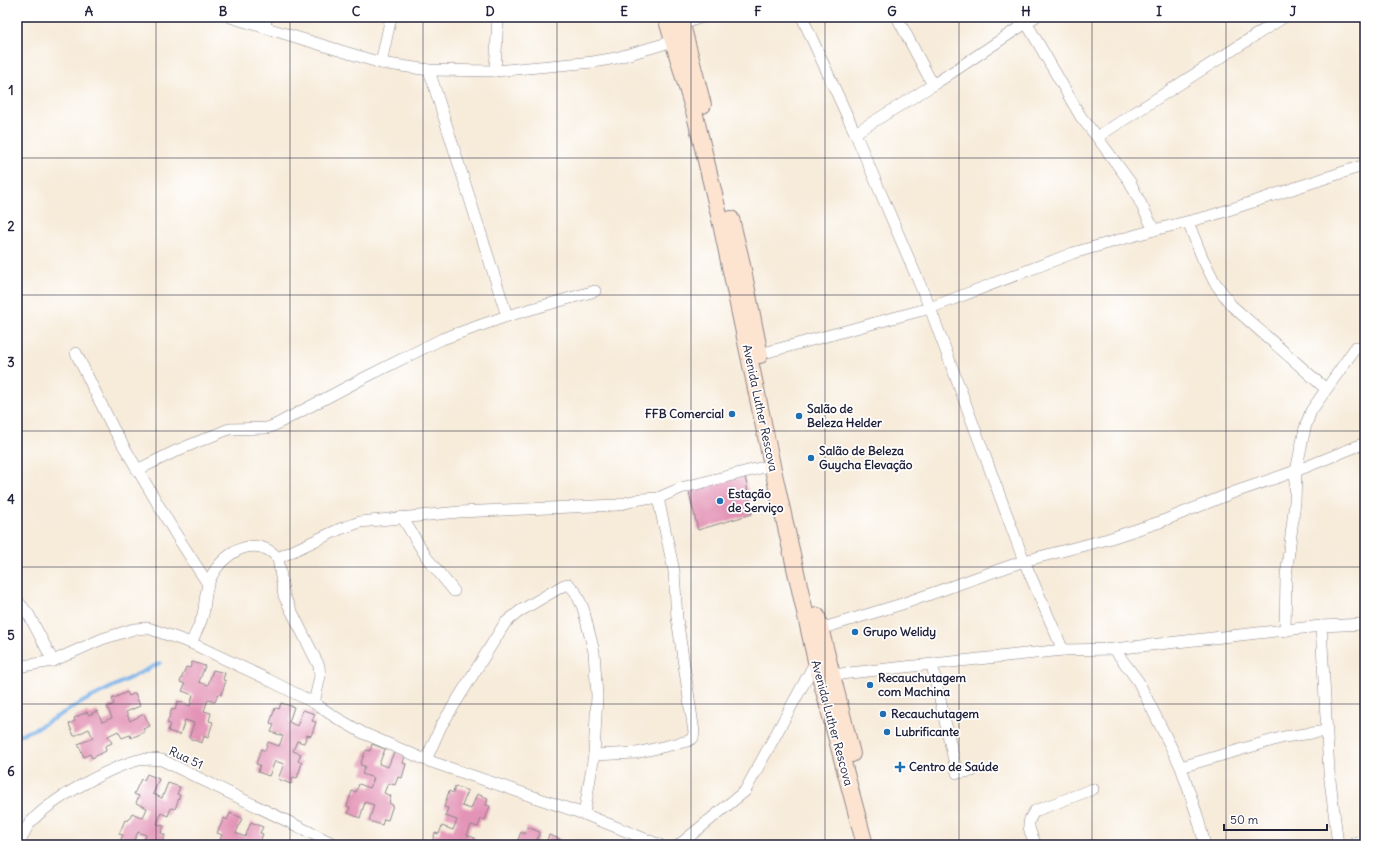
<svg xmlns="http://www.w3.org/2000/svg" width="1382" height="862" font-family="Delius,sans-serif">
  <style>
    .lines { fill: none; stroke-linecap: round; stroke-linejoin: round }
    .stream { stroke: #78b1e8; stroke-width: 4 }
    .building { fill: #e393b5 }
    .minor-casing { stroke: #8c868a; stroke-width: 12 }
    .secondary-casing { stroke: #8c868a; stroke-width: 18 }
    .minor { stroke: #fff; stroke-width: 11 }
    .secondary { stroke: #fde4d1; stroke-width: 16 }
    .grid { fill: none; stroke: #22223b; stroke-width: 1; stroke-opacity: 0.55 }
    .poi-dot { fill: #1f6fb2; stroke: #fff; stroke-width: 1.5 }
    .labels { text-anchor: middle; stroke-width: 3.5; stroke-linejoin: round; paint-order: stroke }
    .street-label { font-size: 12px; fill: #22223b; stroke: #fff }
    .poi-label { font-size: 12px; font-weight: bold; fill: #22223b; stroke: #fff; text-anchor: start }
    .neatline { fill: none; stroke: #22223b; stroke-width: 1.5 }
    .grid-label { font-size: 13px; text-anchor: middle; font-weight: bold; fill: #22223b }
  </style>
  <rect width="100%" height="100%" fill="#fff"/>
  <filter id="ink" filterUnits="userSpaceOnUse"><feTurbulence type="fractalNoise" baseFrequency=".025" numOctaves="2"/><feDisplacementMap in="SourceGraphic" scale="8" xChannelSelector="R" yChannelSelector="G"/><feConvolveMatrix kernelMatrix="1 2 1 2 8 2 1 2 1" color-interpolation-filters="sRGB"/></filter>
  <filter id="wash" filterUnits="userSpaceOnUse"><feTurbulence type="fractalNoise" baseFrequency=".012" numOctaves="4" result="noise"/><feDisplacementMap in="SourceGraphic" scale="16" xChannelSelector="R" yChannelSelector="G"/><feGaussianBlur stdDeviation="0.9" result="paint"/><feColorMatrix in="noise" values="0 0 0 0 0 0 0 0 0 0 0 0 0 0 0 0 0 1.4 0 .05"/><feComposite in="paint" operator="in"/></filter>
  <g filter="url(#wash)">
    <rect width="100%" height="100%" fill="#f7ebd9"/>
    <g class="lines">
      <polyline class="stream" points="17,736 37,728 86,700 160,663"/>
    </g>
    <g id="blocks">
      <g class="building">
        <polygon points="745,476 752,514 698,530 688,488"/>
        <polygon points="192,662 205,666 199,682 208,685 213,670 225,673 223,680 226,681 221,695 218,694 215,702 208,700 204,711 211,713 209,721 213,722 208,738 204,736 202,743 189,738 194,723 185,720 180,735 168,731 170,724 167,723 172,709 175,710 178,701 190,706 193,695 182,691 185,684 180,682 186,667 190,668"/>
        <polygon points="127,692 129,696 135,693 140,706 126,712 130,721 144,714 150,726 143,729 145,732 131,738 130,735 122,738 118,731 108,736 112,743 105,746 106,751 92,758 90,754 84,757 78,744 93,738 89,729 74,736 69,724 75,721 74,718 87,712 89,715 97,711 102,722 112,718 107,707 114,704 112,699"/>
        <polygon points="281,703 294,707 289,722 297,726 303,710 315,714 312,721 316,722 311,736 307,735 304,743 297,741 293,751 301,754 298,761 302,763 297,778 293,777 291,784 278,779 284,764 275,761 269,776 258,772 260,765 256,764 261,749 265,751 268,742 279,746 283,736 271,732 274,725 270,723 275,708 279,709"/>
        <polygon points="372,744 385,749 379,764 388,767 394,752 405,756 403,763 406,764 402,778 398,777 395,785 388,783 384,793 391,796 389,803 393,805 388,820 384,819 382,825 369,821 374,805 365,802 360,818 348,813 350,807 347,806 352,791 356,792 359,784 370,788 374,778 362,774 365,766 360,765 366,750 370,751"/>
        <polygon points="147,774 159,779 153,794 162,798 168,783 180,787 177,794 180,795 175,809 171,808 168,816 161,813 157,824 164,826 161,833 165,835 161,845 142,845 146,835 138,832 132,845 128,845 120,842 123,835 119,834 125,820 128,821 132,813 143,818 147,808 136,803 139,796 134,794 141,779 144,780"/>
        <polygon points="455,786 468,791 462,806 471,809 477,794 488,798 486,805 490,806 485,820 481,819 478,827 471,825 467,835 475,838 472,845 431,845 435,833 439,834 442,826 453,830 457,820 445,816 448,808 444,807 449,791 453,793"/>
        <polygon points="230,813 242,818 236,833 245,837 251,822 263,827 260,833 263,834 259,845 225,845 219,842 222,835 217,833 224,818 227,820"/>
        <polygon points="527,827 540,832 535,845 516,845 521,832 525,834"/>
        <polygon points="549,835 560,839 558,845 545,845"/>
      </g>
    </g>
  </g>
  <g filter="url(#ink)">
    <use href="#blocks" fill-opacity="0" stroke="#8c868a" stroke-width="1"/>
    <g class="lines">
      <g class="minor-casing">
        <g id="minor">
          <polyline points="230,17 381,63 429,70 495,71 593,62 616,58 674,41"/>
          <polyline points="802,17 855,133 930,308 1024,561 1063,650"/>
          <polyline points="897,17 933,85"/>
          <polyline points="1023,17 1081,117 1097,137 1130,182 1154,230"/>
          <polyline points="682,24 702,17"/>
          <polyline points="264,27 267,17"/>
          <polyline points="381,63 391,17"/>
          <polyline points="429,70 507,316"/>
          <polyline points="495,71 498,17"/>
          <polyline points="855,133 933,85 1035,17"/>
          <polyline points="1097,137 1284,17"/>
          <polyline points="1188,222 1202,257 1214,281 1231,305 1326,389"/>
          <polyline points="76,353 113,428 175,533 208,584"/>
          <polyline points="760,354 930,308 1073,253 1154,230 1210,216 1365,165"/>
          <polyline points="137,470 178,450 229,429 267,428 273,426 366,377 442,339 507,316 595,291"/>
          <polyline points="402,517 427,558 454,591"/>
          <polyline points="278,558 284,596 319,666 320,676 314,703"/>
          <polyline points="17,600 29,615 53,661"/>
          <polyline points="1321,626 1329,772 1338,845"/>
          <polyline points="820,629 902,604 1024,561 1108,539 1160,522 1232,493 1296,471 1365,443"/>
          <polyline points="1285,631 1286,576 1295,502 1296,471 1305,428 1311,411 1356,347"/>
          <path d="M191,643C195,634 200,625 203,615C205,605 205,595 208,585C214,563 242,538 266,549C271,551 275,555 278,558L340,529L360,522L459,512L617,505L641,499L658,498L681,488L772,465"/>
          <polyline points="1114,649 1138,681 1181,767 1197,815 1205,845"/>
          <polyline points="932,665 957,773 972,771"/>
          <polyline points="17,667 53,661 102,639 134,629 148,628 191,643 267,679 314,703 335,717 363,733 426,760 584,814 660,845"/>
          <polyline points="831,675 1063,650 1114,649 1321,626 1365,624"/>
          <polyline points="594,755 636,753 688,741 693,738 694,732 677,618 674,571 658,498"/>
          <polyline points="426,760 441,726 505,623 520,611 564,585 568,584 575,591 583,608 594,652 597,696 594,755 584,814"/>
          <polyline points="1181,767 1284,737 1326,731"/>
          <path d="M19,845C22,838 25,829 30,823C48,801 107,769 135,761C144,758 153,759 162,760L336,845"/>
          <polyline points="679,845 745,791 816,661"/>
          <path d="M1036,845C1030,831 1024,824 1035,811L1093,789"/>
          <polyline points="1348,845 1365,841"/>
        </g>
      </g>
      <g class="secondary-casing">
        <g id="secondary">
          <polyline points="666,17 695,115 720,219 772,465 816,661 865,845"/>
          <polyline points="680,17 703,105"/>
          <polyline points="731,219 741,260 760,355"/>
          <polyline points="817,616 852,754"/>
        </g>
      </g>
      <use href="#minor" class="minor"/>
      <use href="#secondary" class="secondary"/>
    </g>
  </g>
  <path class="grid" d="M156,17V845M290,17V845M423,17V845M557,17V845M691,17V845M825,17V845M959,17V845M1092,17V845M1226,17V845M17,158H1365M17,295H1365M17,431H1365M17,567H1365M17,704H1365"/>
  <g class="poi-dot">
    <circle cx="732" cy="414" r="4"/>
    <circle cx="799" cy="416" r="4"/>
    <circle cx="811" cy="458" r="4"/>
    <circle cx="720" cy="501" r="4"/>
    <circle cx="855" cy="632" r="4"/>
    <circle cx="870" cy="685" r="4"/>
    <circle cx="883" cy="714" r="4"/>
    <circle cx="887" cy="732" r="4"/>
    <path d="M898 761h4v4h4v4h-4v4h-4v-4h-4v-4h4z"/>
  </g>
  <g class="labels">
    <g class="street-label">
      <text transform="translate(760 408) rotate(78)" y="4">Avenida Luther Rescova</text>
      <text transform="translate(832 723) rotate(75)" y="4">Avenida Luther Rescova</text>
      <text transform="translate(186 758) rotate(25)" y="4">Rua 51</text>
    </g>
    <g class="poi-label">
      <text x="807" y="413">Salão de<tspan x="807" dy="14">Beleza Helder</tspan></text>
      <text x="724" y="418" text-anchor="end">FFB Comercial</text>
      <text x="819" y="455">Salão de Beleza<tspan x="819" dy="14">Guycha Elevação</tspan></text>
      <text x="728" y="498">Estação<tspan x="728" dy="14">de Serviço</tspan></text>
      <text x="863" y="636">Grupo Welidy</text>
      <text x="878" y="682">Recauchutagem<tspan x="878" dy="14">com Machina</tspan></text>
      <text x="891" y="718">Recauchutagem</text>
      <text x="895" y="736">Lubrificante</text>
      <text x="909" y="771">Centro de Saúde</text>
    </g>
  </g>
  <rect width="1382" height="862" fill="none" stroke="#fff" stroke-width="44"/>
  <path d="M1224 824v6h103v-6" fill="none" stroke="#22223b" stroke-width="2"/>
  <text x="1230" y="824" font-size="12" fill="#22223b" stroke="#ffffff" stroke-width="3" paint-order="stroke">50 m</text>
  <rect x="22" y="22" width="1338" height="818" class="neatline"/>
  <g class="grid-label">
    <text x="89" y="16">A</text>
    <text x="223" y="16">B</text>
    <text x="356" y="16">C</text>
    <text x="490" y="16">D</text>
    <text x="624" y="16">E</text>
    <text x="758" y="16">F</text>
    <text x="892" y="16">G</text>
    <text x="1026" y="16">H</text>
    <text x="1159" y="16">I</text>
    <text x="1293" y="16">J</text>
    <text x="11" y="95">1</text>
    <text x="11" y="231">2</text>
    <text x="11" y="367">3</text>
    <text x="11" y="504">4</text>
    <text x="11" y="640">5</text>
    <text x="11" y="776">6</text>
  </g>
</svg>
